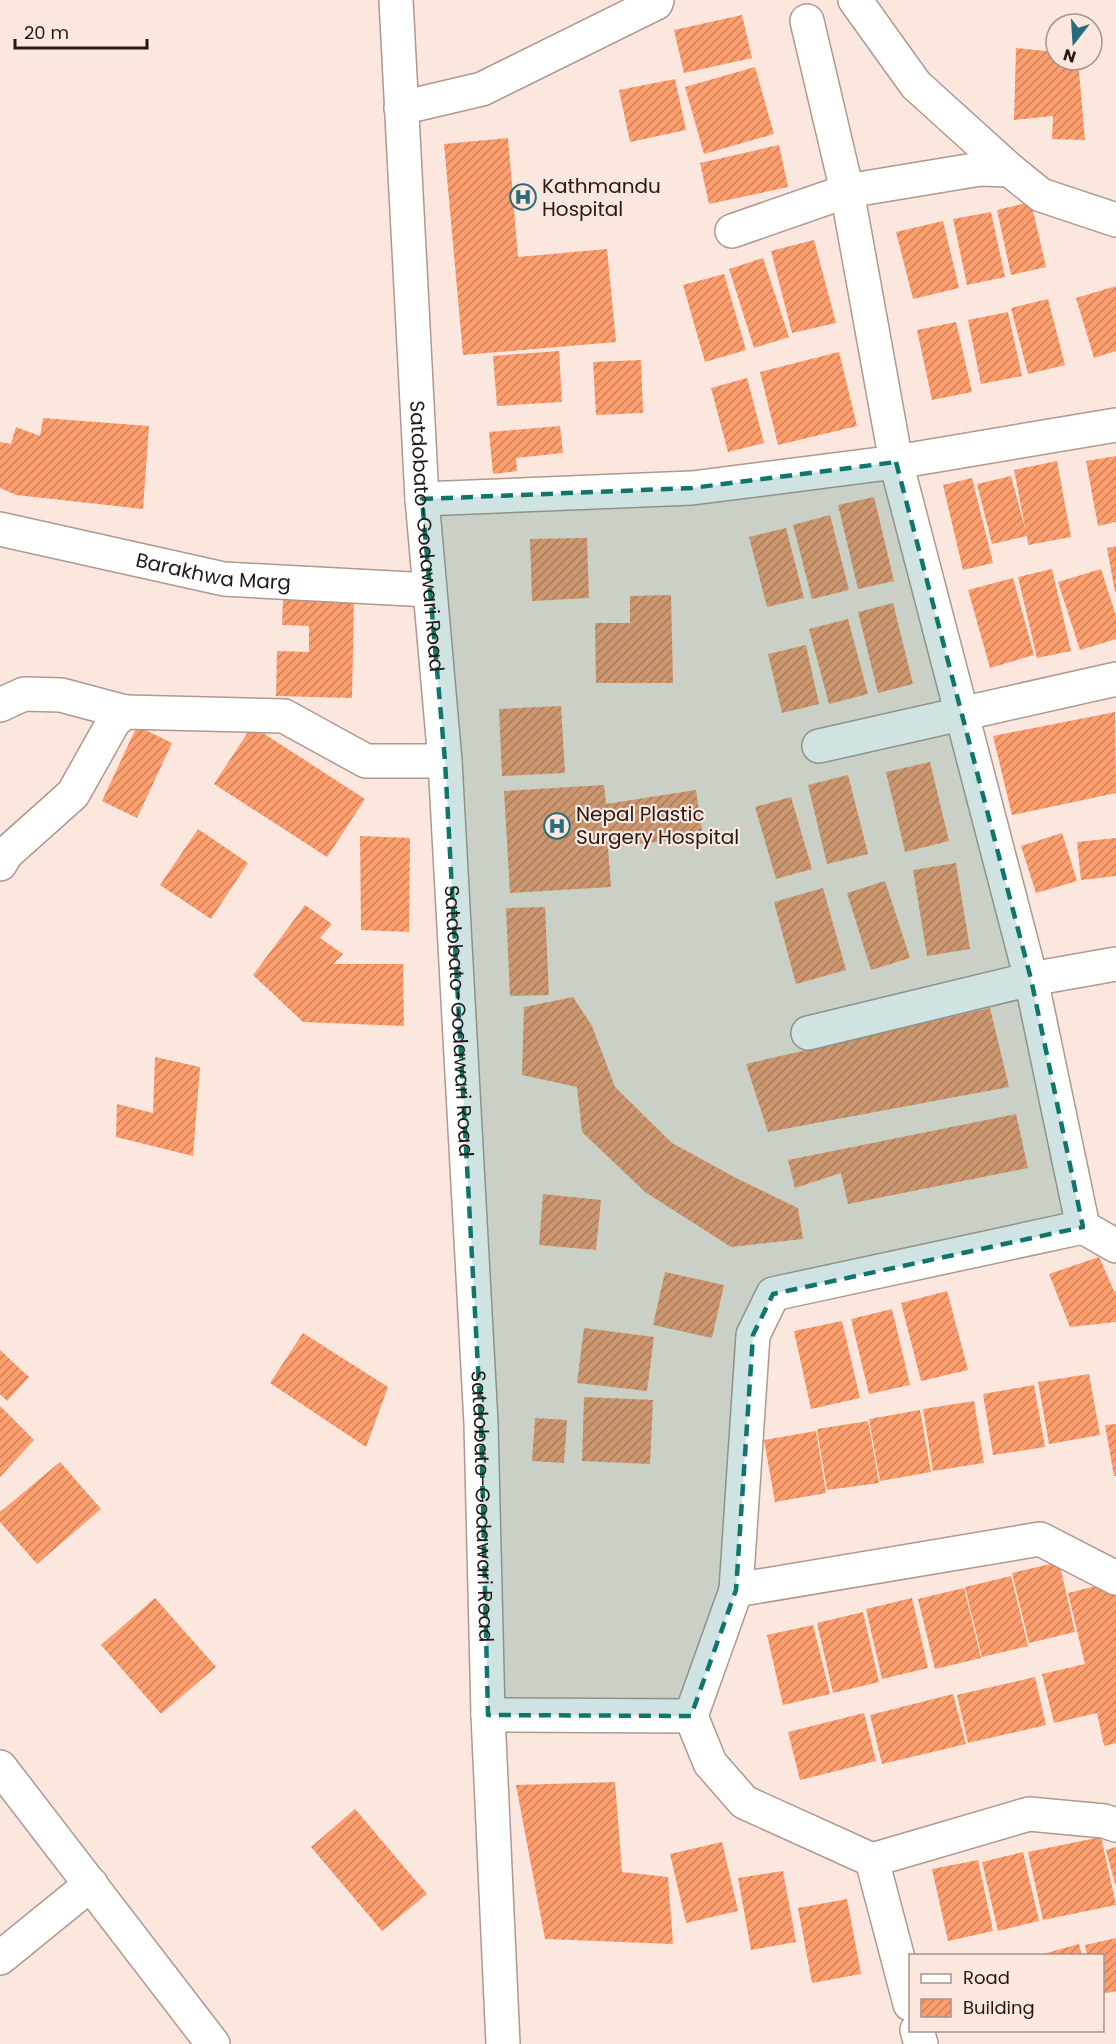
<svg xmlns="http://www.w3.org/2000/svg" width="1116" height="2044" font-family="Poppins,sans-serif">
  <style>
    .building { fill: url(#building-hatch) }
    .lines { fill: none; stroke-linecap: round; stroke-linejoin: round }
    .minor-casing { stroke: #af988e; stroke-width: 36 }
    .major-casing { stroke: #af988e; stroke-width: 36 }
    .minor { stroke: #fff; stroke-width: 33 }
    .major { stroke: #fff; stroke-width: 33 }
    .marked { fill: #0f766e; fill-opacity: 0.2; stroke: #0f766e; stroke-width: 4.5; stroke-dasharray: 12 8; stroke-linejoin: round }
    .labels { text-anchor: middle; stroke-width: 4.5; stroke-linejoin: round; paint-order: stroke }
    .poi-label { font-size: 20px; fill: #231a16; stroke: #fbe7de; text-anchor: start }
    .street-label { font-size: 20px; fill: #231a16; stroke: #fbe7de }
  </style>
  <defs>
    <pattern id="building-hatch" width="6" height="6" patternUnits="userSpaceOnUse" patternTransform="scale(1.5)"><rect width="6" height="6" fill="#fc9e6e"/><path d="M-1 1l2-2M0 6l6-6M5 7l2-2" fill="none" stroke="#cc8059"/></pattern>
  </defs>
  <rect width="100%" height="100%" fill="#fbe7de"/>
  <g class="building">
    <polygon points="742,15 752,58 684,73 674,30"/>
    <polygon points="1016,48 1056,52 1056,60 1078,60 1085,140 1052,139 1053,116 1014,120"/>
    <polygon points="755,67 774,134 704,154 685,87"/>
    <polygon points="675,79 686,130 630,142 619,90"/>
    <polygon points="508,138 518,257 607,249 616,342 463,355 444,144"/>
    <polygon points="779,145 788,187 709,204 700,163"/>
    <polygon points="1031,202 1046,267 1011,275 997,210"/>
    <polygon points="991,212 1005,277 967,285 953,219"/>
    <polygon points="943,221 959,288 913,299 896,232"/>
    <polygon points="814,240 836,323 792,333 771,251"/>
    <polygon points="763,258 789,337 754,348 729,269"/>
    <polygon points="724,274 746,350 705,362 683,285"/>
    <polygon points="1116,286 1116,351 1094,358 1076,298"/>
    <polygon points="1048,299 1065,365 1028,374 1011,308"/>
    <polygon points="1008,312 1022,376 981,384 968,320"/>
    <polygon points="956,322 972,392 932,400 917,330"/>
    <polygon points="559,351 562,402 497,406 493,356"/>
    <polygon points="839,352 857,426 778,445 760,372"/>
    <polygon points="641,360 643,413 596,415 593,362"/>
    <polygon points="747,378 764,443 728,452 711,388"/>
    <polygon points="43,418 149,426 143,509 16,495 0,488 0,442 11,444 16,427 40,436"/>
    <polygon points="560,426 563,453 516,458 517,471 493,474 489,432"/>
    <polygon points="1116,456 1116,522 1098,526 1086,461"/>
    <polygon points="1057,461 1071,537 1028,545 1027,536 992,544 977,484 1011,476 1026,532 1014,470"/>
    <polygon points="972,478 993,563 963,570 943,485"/>
    <polygon points="874,497 894,581 858,589 838,505"/>
    <polygon points="830,515 849,590 812,599 793,525"/>
    <polygon points="786,528 804,598 767,607 749,537"/>
    <polygon points="587,538 589,598 532,601 530,539"/>
    <polygon points="1116,546 1116,592 1115,592 1107,548"/>
    <polygon points="1052,569 1071,651 1037,658 1018,577"/>
    <polygon points="1101,569 1116,616 1116,639 1080,650 1058,582"/>
    <polygon points="1013,578 1034,655 990,668 968,590"/>
    <polygon points="671,595 673,683 596,683 595,623 630,623 630,596"/>
    <polygon points="283,598 354,600 352,698 276,696 277,651 309,652 309,626 282,625"/>
    <polygon points="893,603 913,684 878,693 858,612"/>
    <polygon points="848,619 868,694 829,704 809,629"/>
    <polygon points="806,645 819,704 782,713 768,654"/>
    <polygon points="561,706 565,773 502,776 499,709"/>
    <polygon points="1115,712 1116,793 1012,815 993,736"/>
    <polygon points="137,726 172,743 137,818 102,801"/>
    <polygon points="252,726 365,799 327,857 214,784"/>
    <polygon points="930,762 949,841 905,852 886,772"/>
    <polygon points="848,775 868,854 827,864 808,785"/>
    <polygon points="604,785 606,804 696,790 703,837 608,847 611,887 510,893 504,791"/>
    <polygon points="791,797 812,869 776,879 755,807"/>
    <polygon points="198,829 248,863 211,919 160,885"/>
    <polygon points="1062,833 1077,881 1036,893 1021,846"/>
    <polygon points="360,836 410,838 409,932 361,930"/>
    <polygon points="1116,838 1116,876 1081,880 1077,842"/>
    <polygon points="956,863 970,949 927,956 913,870"/>
    <polygon points="885,881 910,958 871,970 847,893"/>
    <polygon points="823,888 846,970 796,984 774,902"/>
    <polygon points="305,905 332,924 320,938 343,954 333,964 403,964 404,1026 303,1022 253,975"/>
    <polygon points="545,907 549,995 510,996 506,908"/>
    <polygon points="573,997 592,1026 615,1087 672,1143 738,1179 798,1208 803,1239 731,1247 645,1192 582,1132 577,1087 522,1075 524,1007"/>
    <polygon points="990,1008 1009,1087 768,1132 746,1064"/>
    <polygon points="155,1057 200,1067 193,1156 116,1137 117,1104 153,1113"/>
    <polygon points="1016,1114 1028,1168 848,1204 841,1173 795,1188 788,1160"/>
    <polygon points="543,1194 601,1200 596,1250 539,1245"/>
    <polygon points="1099,1257 1114,1291 1116,1291 1116,1322 1070,1327 1049,1274"/>
    <polygon points="665,1272 724,1285 712,1338 653,1325"/>
    <polygon points="947,1291 968,1370 921,1381 901,1303"/>
    <polygon points="892,1309 910,1385 869,1394 851,1319"/>
    <polygon points="842,1321 860,1398 811,1409 794,1331"/>
    <polygon points="584,1328 654,1337 647,1391 577,1383"/>
    <polygon points="303,1333 388,1387 366,1447 270,1383"/>
    <polygon points="0,1350 29,1377 7,1401 0,1394"/>
    <polygon points="1089,1374 1100,1435 1049,1444 1038,1382"/>
    <polygon points="1034,1385 1045,1447 993,1455 983,1394"/>
    <polygon points="584,1397 653,1400 650,1464 582,1461"/>
    <polygon points="974,1401 984,1463 933,1471 923,1409"/>
    <polygon points="0,1406 34,1440 0,1477"/>
    <polygon points="920,1410 931,1472 880,1481 869,1419"/>
    <polygon points="535,1418 567,1420 564,1463 532,1461"/>
    <polygon points="868,1421 879,1483 827,1490 817,1429"/>
    <polygon points="1116,1424 1116,1476 1114,1476 1105,1425"/>
    <polygon points="816,1431 826,1493 775,1502 764,1440"/>
    <polygon points="60,1462 101,1509 37,1564 0,1522 0,1512"/>
    <polygon points="1059,1562 1075,1632 1029,1643 1012,1573"/>
    <polygon points="1011,1576 1028,1646 982,1657 965,1587"/>
    <polygon points="1116,1581 1116,1743 1104,1746 1097,1713 1054,1723 1042,1674 1085,1664 1068,1593"/>
    <polygon points="964,1588 981,1658 935,1669 918,1599"/>
    <polygon points="155,1598 216,1667 161,1714 101,1645"/>
    <polygon points="912,1598 928,1668 882,1679 866,1609"/>
    <polygon points="863,1612 879,1682 833,1693 817,1623"/>
    <polygon points="813,1625 830,1694 783,1705 767,1635"/>
    <polygon points="1035,1677 1046,1725 968,1743 957,1695"/>
    <polygon points="953,1694 966,1744 882,1764 870,1715"/>
    <polygon points="864,1713 876,1761 800,1780 788,1732"/>
    <polygon points="615,1782 622,1872 668,1877 673,1944 545,1939 516,1785"/>
    <polygon points="355,1809 427,1894 382,1931 311,1847"/>
    <polygon points="1101,1837 1116,1905 1043,1920 1028,1852"/>
    <polygon points="722,1842 738,1911 686,1923 670,1854"/>
    <polygon points="1116,1847 1116,1884 1115,1884 1106,1850"/>
    <polygon points="1023,1852 1039,1921 998,1931 982,1862"/>
    <polygon points="978,1860 993,1931 948,1941 932,1869"/>
    <polygon points="783,1871 796,1942 751,1950 738,1878"/>
    <polygon points="847,1899 861,1974 812,1983 798,1908"/>
    <polygon points="1116,1938 1116,1991 1102,1994 1102,1956 1087,1956 1085,1945"/>
    <polygon points="1079,1944 1082,1956 1044,1956 1043,1954"/>
  </g>
  <g class="lines">
    <g class="minor-casing">
      <g id="minor">
        <polyline points="855,0 916,85 1010,170 1041,195 1116,220"/>
        <polyline points="807,21 847,191 896,462 1031,979 808,1033"/>
        <polyline points="401,108 482,89 656,3 657,0"/>
        <polyline points="732,231 847,191 980,169 1010,170"/>
        <polyline points="422,499 692,488 896,462 1116,425"/>
        <path id="s1" d="M0,529L224,579L429,590"/>
        <polyline points="0,705 24,694 61,695 125,712"/>
        <polyline points="819,746 1116,679"/>
        <polyline points="0,864 7,853 73,794 114,721 125,712 284,716 366,761 445,761"/>
        <polyline points="1083,1227 1031,979 1116,964"/>
        <polyline points="1116,1578 1040,1539 736,1590 691,1716 710,1763 744,1802 872,1860 1029,1814 1104,1821 1116,1825"/>
        <polyline points="736,1590 753,1335 773,1294 1083,1227 1116,1246"/>
        <polyline points="488,1715 691,1716"/>
        <polyline points="0,1767 213,2044"/>
        <polyline points="872,1860 910,2004"/>
        <polyline points="0,1958 91,1884"/>
        <polyline points="917,2030 921,2044"/>
      </g>
    </g>
    <g class="major-casing">
      <g id="major">
        <path id="s2" d="M396,0L422,499L445,761L481,1423L488,1715L503,2044"/>
      </g>
    </g>
    <use href="#minor" class="minor"/>
    <use href="#major" class="major"/>
  </g>
  <path class="marked" d="M896,462L1031,979L1083,1227L773,1294L753,1335L736,1590L691,1716L488,1715L481,1423L445,761L422,499L692,488Z"/>
  <defs>
    <g id="hospital-ring" transform="scale(1.35)"><circle r="9.5" fill="#fbe7de" stroke="#276c7c" stroke-width="1.5"/><path d="M-5-5h3v3.5h4V-5h3V5h-3V1.5h-4V5h-3Z" fill="#276c7c"/></g>
  </defs>
  <g fill-rule="evenodd">
    <use href="#hospital-ring" x="523" y="197"/>
    <use href="#hospital-ring" x="557" y="826"/>
  </g>
  <g class="labels">
    <g class="poi-label">
      <text x="542" y="193">Kathmandu<tspan x="542" dy="23">Hospital</tspan></text>
      <text x="576" y="821">Nepal Plastic<tspan x="576" dy="23">Surgery Hospital</tspan></text>
    </g>
    <g class="street-label">
      <text dy="7" stroke="none"><textPath href="#s2" startOffset="537">Satdobato-Godawari Road</textPath></text>
      <text dy="7" stroke="none"><textPath href="#s1" startOffset="218">Barakhwa Marg</textPath></text>
      <text dy="7" stroke="none"><textPath href="#s2" startOffset="1023">Satdobato-Godawari Road</textPath></text>
      <text dy="7" stroke="none"><textPath href="#s2" startOffset="1509">Satdobato-Godawari Road</textPath></text>
    </g>
  </g>
  <rect x="909" y="1954" width="195" height="78" fill="#fbe7de" stroke="#a5958e" stroke-width="1.5"/>
  <rect x="921" y="1974" width="30" height="9" fill="#ffffff" stroke="#a5958e" stroke-width="1.5"/>
  <text x="963" y="1984" font-size="18" fill="#231a16">Road</text>
  <rect x="921" y="1999" width="30" height="18" fill="url(#building-hatch)" stroke="#a5958e" stroke-width="1.5"/>
  <text x="963" y="2014" font-size="18" fill="#231a16">Building</text>
  <g transform="translate(1074 42) rotate(197)"><circle r="28" fill="#fbe7de" stroke="#a5958e" stroke-width="1.5"/>
  <path d="M0-4.5L10 22L0 15L-10 22Z" fill="#276c7c"/>
  <text y="-9" font-size="16" font-weight="bold" text-anchor="middle" fill="#231a16">N</text>
  </g>
  <path d="M15 39v9h132v-9" fill="none" stroke="#231a16" stroke-width="3"/>
  <text x="24" y="39" font-size="18" fill="#231a16" stroke="#fbe7de" stroke-width="4.5" paint-order="stroke">20 m</text>
</svg>
